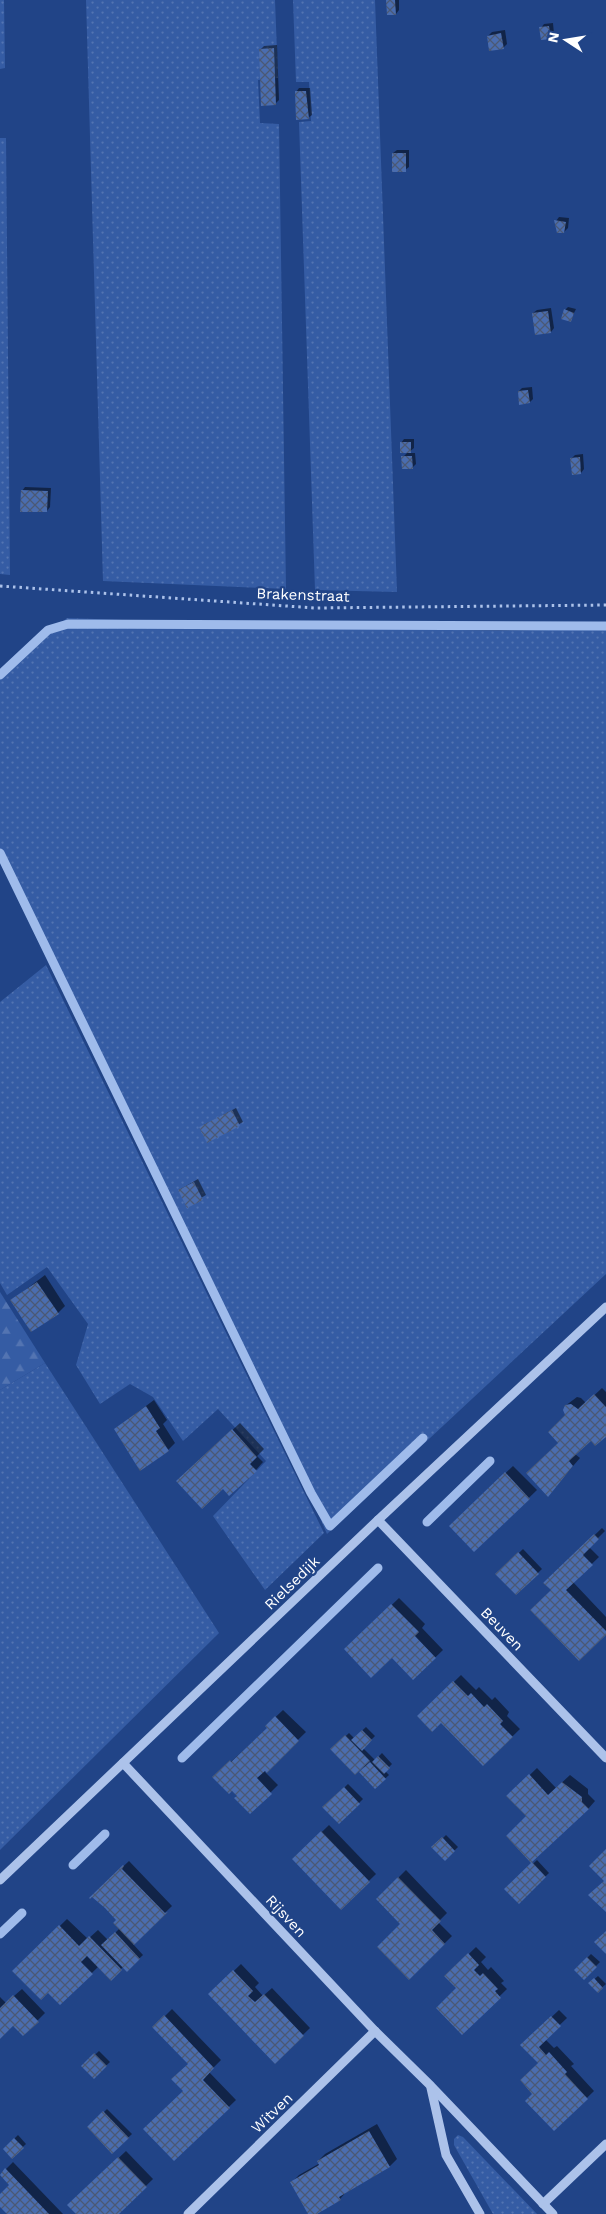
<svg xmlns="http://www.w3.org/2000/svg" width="606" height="2214" font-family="'Work Sans',sans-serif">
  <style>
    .green { fill: url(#green-dots) }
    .forest { fill: url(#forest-firs) }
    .shadow { fill: #0007 }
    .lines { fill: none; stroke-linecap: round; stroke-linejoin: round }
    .stream { stroke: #9fbbeb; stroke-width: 9 }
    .building { fill: url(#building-cross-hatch) }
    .path { stroke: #acc2ea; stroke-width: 3; stroke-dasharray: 2.5 4; stroke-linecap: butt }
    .minor { stroke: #acc2ea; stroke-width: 9 }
    .labels { text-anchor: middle; stroke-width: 4.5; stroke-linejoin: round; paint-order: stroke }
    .street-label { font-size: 15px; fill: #fff; stroke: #214487 }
  </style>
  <defs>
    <pattern id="green-dots" width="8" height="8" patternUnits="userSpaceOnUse" patternTransform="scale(1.25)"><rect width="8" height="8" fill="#355ca4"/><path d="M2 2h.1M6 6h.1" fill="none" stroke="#5374b2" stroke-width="1.8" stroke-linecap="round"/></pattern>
    <pattern id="forest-firs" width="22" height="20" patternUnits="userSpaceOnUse" patternTransform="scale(1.25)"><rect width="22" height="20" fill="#355ca4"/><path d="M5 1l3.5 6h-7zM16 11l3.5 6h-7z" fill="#5374b2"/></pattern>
    <pattern id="building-cross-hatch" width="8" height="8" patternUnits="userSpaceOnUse" patternTransform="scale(1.25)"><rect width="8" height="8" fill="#4a6daf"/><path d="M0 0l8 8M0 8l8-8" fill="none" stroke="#4b5974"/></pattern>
  </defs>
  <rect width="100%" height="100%" fill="#214487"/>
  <g class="green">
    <polygon points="0,0 4,0 5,68 0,69"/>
    <polygon points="86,0 275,0 278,78 258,80 260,123 279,124 286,589 103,581"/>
    <polygon points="293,0 375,0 397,592 315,590 299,122 311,121 309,82 296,82"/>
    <polygon points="0,138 6,138 10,575 0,574"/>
    <polygon points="67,618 287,626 499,631 606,629 606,1274 327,1534 307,1488 0,854 0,675"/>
    <polygon points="46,965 324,1533 265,1590 213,1516 266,1461 218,1409 183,1441 153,1397 130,1384 100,1404 76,1365 88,1324 47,1267 7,1295 0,1283 0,1002"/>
    <polygon points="45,1363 219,1633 0,1850 0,1390"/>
    <polygon points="458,2135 463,2137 537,2214 493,2214 454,2145 454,2139"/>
  </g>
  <polygon class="forest" points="0,1292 45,1363 0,1390"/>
  <g class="shadow">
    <polygon points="388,0 399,0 399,10 396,14"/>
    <polygon points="553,23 554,34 550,37 541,28 544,24"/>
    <polygon points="505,30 507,44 503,48 488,36 492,32"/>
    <polygon points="277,45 279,100 275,104 261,49 264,46"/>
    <polygon points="299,88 310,88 312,115 308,118 296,92"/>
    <polygon points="397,150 409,150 409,167 405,170 393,153"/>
    <polygon points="559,217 569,218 568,228 564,232 556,221"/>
    <polygon points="568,307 576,309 570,321 565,310"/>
    <polygon points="551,308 554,328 551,332 533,313 537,310"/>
    <polygon points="532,387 533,399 530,402 519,391 522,388"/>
    <polygon points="404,439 414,439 414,448 408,453 415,453 416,464 412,468 403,457 408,452 401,443"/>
    <polygon points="583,454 584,469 581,473 572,458 575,455"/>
    <polygon points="25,487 51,488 50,507 47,511 22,491"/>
    <polygon points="236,1108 243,1122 207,1142 200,1127"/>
    <polygon points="198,1179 206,1195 187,1206 179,1190"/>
    <polygon points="45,1275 65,1306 58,1313 12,1300"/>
    <polygon points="602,1388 606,1392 606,1436 591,1440 575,1454 580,1458 548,1495 567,1415 565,1406 577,1397 581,1398 586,1403"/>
    <polygon points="154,1400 167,1420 163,1424 175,1443 168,1450 115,1429"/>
    <polygon points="240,1423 264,1449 257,1456 263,1462 256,1470 229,1494 223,1488 185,1474"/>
    <polygon points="513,1466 537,1490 474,1551 450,1526"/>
    <polygon points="602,1528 605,1531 589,1547 599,1557 573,1582 606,1617 606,1633 545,1583"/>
    <polygon points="523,1549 542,1569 516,1594 497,1574"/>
    <polygon points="399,1598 425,1624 422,1628 443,1650 414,1678 392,1656 346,1649"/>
    <polygon points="461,1675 476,1690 479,1687 492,1700 495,1697 509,1712 507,1716 520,1729 483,1765 441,1722 419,1716"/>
    <polygon points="283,1710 306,1732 265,1772 278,1785 250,1813 239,1796 214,1777 268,1728 266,1726"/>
    <polygon points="366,1727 375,1736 363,1748 375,1760 382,1753 392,1764 385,1771 389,1775 375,1788 361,1772 367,1762 332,1749 349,1733 354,1738"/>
    <polygon points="537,1768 556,1788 570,1775 588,1789 588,1794 595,1801 588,1809 528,1816 508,1796"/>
    <polygon points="348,1784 363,1799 339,1823 324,1807"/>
    <polygon points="329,1825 376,1874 341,1908 294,1859"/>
    <polygon points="446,1835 458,1847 445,1860 433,1848"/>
    <polygon points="537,1860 549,1873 519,1902 506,1889"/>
    <polygon points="129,1861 172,1906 133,1944 143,1955 127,1970 123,1967 111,1979 99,1966 60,2004 48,1991 14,1971 67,1919 88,1939 98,1930 108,1940 120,1928 118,1920 93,1895"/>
    <polygon points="406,1870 447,1913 438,1922 452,1936 409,1979 402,1924 377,1899"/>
    <polygon points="476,1947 486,1957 481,1962 488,1970 491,1967 504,1981 501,1983 507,1989 462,2033 457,1988 446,1976"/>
    <polygon points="591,1954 600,1962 584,1978 575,1970"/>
    <polygon points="241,1964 259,1983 255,1987 263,1996 272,1988 310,2028 275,2062 210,1994"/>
    <polygon points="598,1976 606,1984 598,1991 590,1983"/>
    <polygon points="22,1989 45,2013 23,2035 13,2024 0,2037 0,1997 6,2003"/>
    <polygon points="172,2009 221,2060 209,2072 236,2100 174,2160 189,2063 154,2027"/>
    <polygon points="559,2010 567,2018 545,2039 554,2048 557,2046 574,2064 571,2066 594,2091 554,2130 534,2094 539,2063 522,2045"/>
    <polygon points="99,2051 110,2062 94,2077 83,2066"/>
    <polygon points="107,2109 132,2134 113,2152 89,2127"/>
    <polygon points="377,2124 397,2159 390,2166 347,2191 340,2199 315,2214 310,2214 292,2182 299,2175 320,2163 318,2161 325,2154"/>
    <polygon points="18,2135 26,2144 12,2157 4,2149"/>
    <polygon points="126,2151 153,2179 117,2214 78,2214 69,2205"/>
    <polygon points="13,2162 63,2214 9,2214 0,2205 0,2196 11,2185 1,2174"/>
  </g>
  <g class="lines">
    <g class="stream">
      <polyline points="0,675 48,630 68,624 606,626"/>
      <polyline points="0,853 311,1493 330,1526 423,1438"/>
      <polyline points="427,1522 490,1461"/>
      <polyline points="182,1758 378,1568"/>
      <polyline points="73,1865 105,1834"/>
      <polyline points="0,1934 22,1913"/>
    </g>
  </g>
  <g class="building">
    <polygon points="386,0 395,0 396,15 387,15"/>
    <polygon points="549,26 551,39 541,40 539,27"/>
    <polygon points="501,33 504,49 489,51 487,36"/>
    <polygon points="274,48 276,105 261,106 259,49"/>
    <polygon points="295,91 306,91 309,119 296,120"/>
    <rect x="392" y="153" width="14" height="19"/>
    <polygon points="554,220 566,222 564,233 557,233"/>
    <polygon points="564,309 574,313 571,322 561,319"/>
    <polygon points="548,311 551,333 535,335 532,313"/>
    <polygon points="528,390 530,403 519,405 518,391"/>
    <rect x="400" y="442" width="11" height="11"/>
    <polygon points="401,456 412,456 413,469 402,469"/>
    <polygon points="580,457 581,474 572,475 570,458"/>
    <polygon points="21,490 48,491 47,512 20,512"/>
    <polygon points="232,1110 240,1126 207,1143 199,1127"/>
    <polygon points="194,1182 203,1200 187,1208 178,1190"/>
    <polygon points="37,1282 59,1314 31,1332 10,1300"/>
    <polygon points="594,1394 606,1407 606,1437 595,1446 591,1441 569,1461 573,1466 548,1497 526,1473 558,1443 548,1432 565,1415 563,1410 565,1405 571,1404 578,1409"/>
    <polygon points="146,1406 160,1428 156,1431 169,1451 140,1471 114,1429"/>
    <polygon points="232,1429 257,1457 250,1464 257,1471 229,1496 223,1489 202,1509 176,1481"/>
    <polygon points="505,1472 530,1499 474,1552 449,1526"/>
    <polygon points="594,1534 599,1539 583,1555 593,1565 566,1590 606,1631 606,1635 579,1661 530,1610 551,1590 543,1583"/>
    <polygon points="518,1552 539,1574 516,1595 495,1574"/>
    <polygon points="391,1604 419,1632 415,1636 436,1658 413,1680 392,1658 371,1678 344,1649"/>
    <polygon points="453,1681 468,1696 471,1693 484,1707 487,1704 503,1721 500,1724 513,1737 483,1766 441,1723 432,1732 417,1716"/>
    <polygon points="275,1716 299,1741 267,1773 265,1771 257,1778 272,1794 250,1814 234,1798 237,1796 232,1791 229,1794 212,1777 230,1760 231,1762 267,1728 265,1726"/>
    <polygon points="362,1730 372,1740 362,1751 351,1740"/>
    <polygon points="345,1735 370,1761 355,1775 330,1749"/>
    <polygon points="378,1756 390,1768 384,1774 372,1762"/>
    <polygon points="370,1762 386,1779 375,1789 359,1772"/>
    <polygon points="529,1774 548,1795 562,1782 582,1797 582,1802 589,1809 532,1862 546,1877 519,1904 504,1889 531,1863 506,1836 526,1816 506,1796"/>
    <polygon points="344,1787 360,1804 339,1824 322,1807"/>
    <polygon points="321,1831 370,1882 341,1910 292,1859"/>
    <polygon points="442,1837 455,1851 445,1861 431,1847"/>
    <polygon points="606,1849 606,1912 588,1895 604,1881 589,1866"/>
    <polygon points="123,1865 124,1866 122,1869 165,1913 168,1912 134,1945 113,1923 116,1920 105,1908 92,1897 90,1899 89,1898"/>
    <polygon points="398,1877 441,1921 432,1930 445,1944 409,1980 377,1947 400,1924 376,1899"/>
    <polygon points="59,1925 79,1946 89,1936 122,1970 111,1981 87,1956 81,1962 93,1974 60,2005 48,1993 41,2000 12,1971"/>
    <polygon points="606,1931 606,1954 594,1942"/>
    <polygon points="115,1932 140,1959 127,1972 101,1945"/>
    <polygon points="468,1953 479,1965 474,1970 480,1976 483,1973 498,1989 495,1991 501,1998 462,2035 436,2008 456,1988 444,1976"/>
    <polygon points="587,1957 597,1967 584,1980 574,1970"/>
    <polygon points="233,1970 253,1991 248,1996 255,2002 264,1994 304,2036 275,2064 208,1994"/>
    <polygon points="594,1978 603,1988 598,1993 588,1983"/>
    <polygon points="13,1995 39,2022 23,2036 13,2026 0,2039 0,2008"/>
    <polygon points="164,2015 214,2068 203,2080 230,2108 174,2161 143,2129 183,2091 171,2079 188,2064 152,2027"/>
    <polygon points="551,2016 561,2026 539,2047 546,2055 549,2052 567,2072 565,2074 588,2099 554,2131 525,2101 532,2094 520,2080 538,2063 520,2045"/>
    <polygon points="94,2053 107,2066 94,2079 81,2066"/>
    <polygon points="103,2111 129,2138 112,2154 87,2127"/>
    <polygon points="369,2131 390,2167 339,2197 341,2200 317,2214 308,2214 290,2182 319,2165 317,2161"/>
    <polygon points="14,2138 24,2148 12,2159 3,2149"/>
    <polygon points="118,2157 147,2187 119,2214 76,2214 67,2205"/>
    <polygon points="5,2168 49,2214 7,2214 0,2207 0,2194 9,2185 0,2175"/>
  </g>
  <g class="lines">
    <polyline class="path" points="0,586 315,608 606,605"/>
    <g class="minor">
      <polyline points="378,1520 606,1758"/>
      <polyline points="123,1763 375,2031 431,2086 553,2214"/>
      <polyline points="0,1880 378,1520 606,1307"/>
      <polyline points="431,2088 446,2155 480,2214"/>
      <polyline points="543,2204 606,2144"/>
      <polyline points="188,2214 375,2031"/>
    </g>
  </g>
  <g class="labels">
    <g class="street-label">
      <text transform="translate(303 595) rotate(2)" y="5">Brakenstraat</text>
      <text transform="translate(292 1583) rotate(-44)" y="5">Rielsedijk</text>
      <text transform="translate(502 1629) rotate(46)" y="5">Beuven</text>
      <text transform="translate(286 1916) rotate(47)" y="5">Rijsven</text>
      <text transform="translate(272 2113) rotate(-44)" y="5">Witven</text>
    </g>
  </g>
  <g transform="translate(566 40) rotate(282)" stroke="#214487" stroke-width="4" paint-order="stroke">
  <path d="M0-4L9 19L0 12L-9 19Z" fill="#ffffff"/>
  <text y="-8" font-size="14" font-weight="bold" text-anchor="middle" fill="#ffffff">N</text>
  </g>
</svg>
